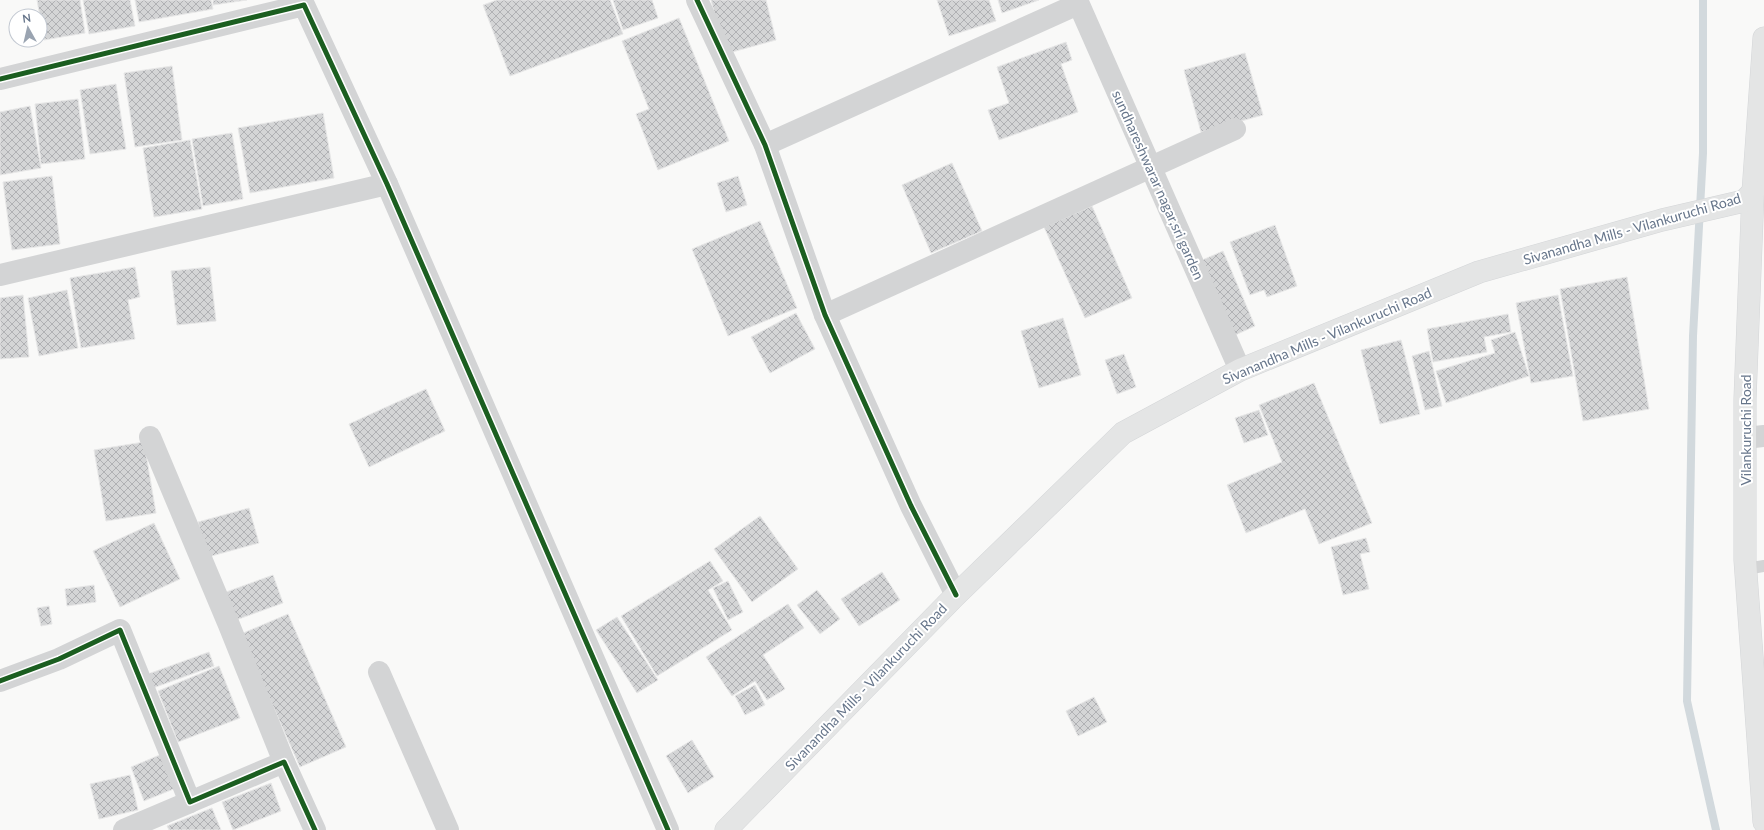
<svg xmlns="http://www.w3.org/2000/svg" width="1764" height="830" font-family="Lato,sans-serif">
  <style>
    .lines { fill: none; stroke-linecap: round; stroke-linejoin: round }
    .stream { stroke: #d2d9dd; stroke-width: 8 }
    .building { fill: url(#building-cross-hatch); stroke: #e8e8e8 }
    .secondary-casing { stroke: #d4d6d8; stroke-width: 23 }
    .service { stroke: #d3d4d5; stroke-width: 12 }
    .minor { stroke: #d3d4d5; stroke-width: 22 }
    .secondary { stroke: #e4e5e5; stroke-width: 22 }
    .cycleway-casing { stroke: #fff; stroke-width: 8 }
    .cycleway { stroke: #1b5e20; stroke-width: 5 }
    .labels { text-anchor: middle; stroke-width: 4; stroke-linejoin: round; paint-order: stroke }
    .street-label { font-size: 14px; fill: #67768b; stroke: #fff }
  </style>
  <defs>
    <pattern id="building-cross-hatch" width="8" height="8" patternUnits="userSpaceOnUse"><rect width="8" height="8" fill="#d4d5d6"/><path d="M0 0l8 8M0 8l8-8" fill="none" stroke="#b0b1b4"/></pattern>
  </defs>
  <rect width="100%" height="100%" fill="#f9f9f8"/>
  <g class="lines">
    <polyline class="stream" points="1703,0 1703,153 1693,336 1687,701 1716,830"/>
  </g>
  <g class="building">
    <polygon points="37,0 80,0 85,33 44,40"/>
    <polygon points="83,0 130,0 135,26 89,34"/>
    <polygon points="135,0 211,0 213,9 139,22"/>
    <polygon points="213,0 247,0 213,5"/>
    <polygon points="497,0 610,0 623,34 510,76 483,5"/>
    <polygon points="613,0 652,0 658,18 623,30"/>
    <polygon points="711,0 766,0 776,40 725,54"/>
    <polygon points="937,0 989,0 996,21 949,36"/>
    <polygon points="998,0 1039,0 1002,13"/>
    <polygon points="679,18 729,141 658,170 636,114 649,109 622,41"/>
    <polygon points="1066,42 1072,60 1061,64 1078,112 999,140 988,110 1009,103 997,67"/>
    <polygon points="1245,53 1263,115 1201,132 1184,70"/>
    <polygon points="172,66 182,140 135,147 124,73"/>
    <polygon points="116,84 126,149 90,154 80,90"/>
    <polygon points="78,99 85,159 41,164 35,104"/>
    <polygon points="30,106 41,168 0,175 0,112"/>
    <polygon points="323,113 334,178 250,193 238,128"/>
    <polygon points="232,133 243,199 203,206 192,139"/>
    <polygon points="190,140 202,209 154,217 143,148"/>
    <polygon points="952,163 982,231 931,253 902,185"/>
    <polygon points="52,176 60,244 12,250 3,182"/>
    <polygon points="738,176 747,205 726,212 717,183"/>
    <polygon points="1092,206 1132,298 1085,318 1044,227"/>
    <polygon points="760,221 797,308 728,336 692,249"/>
    <polygon points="1275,225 1297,286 1267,297 1264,290 1250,295 1230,242"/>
    <polygon points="1223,251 1255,326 1233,336 1200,261"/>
    <polygon points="135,267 140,297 128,300 135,339 81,348 70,278"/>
    <polygon points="210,267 216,321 177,325 171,271"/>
    <polygon points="1627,277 1649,409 1583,421 1560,289"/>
    <polygon points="67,290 78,348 39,356 28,298"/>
    <polygon points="23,295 29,357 0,359 0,298"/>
    <polygon points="1558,295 1573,376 1531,383 1516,303"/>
    <polygon points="796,313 815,349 770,373 751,337"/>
    <polygon points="1508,314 1511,332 1484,337 1487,352 1433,362 1427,329"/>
    <polygon points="1063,318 1081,375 1039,388 1021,331"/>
    <polygon points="1515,332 1529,376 1446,403 1436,371 1495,353 1491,340"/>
    <polygon points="1401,340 1420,414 1380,424 1361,350"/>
    <polygon points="1429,351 1442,406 1425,410 1412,356"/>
    <polygon points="1124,354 1136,387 1117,394 1105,360"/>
    <polygon points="1314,383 1372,523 1319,544 1305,509 1246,533 1227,485 1282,462 1259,405"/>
    <polygon points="426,389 445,431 369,467 349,424"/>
    <polygon points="1259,410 1268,435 1244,443 1235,418"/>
    <polygon points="144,442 156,513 106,521 94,450"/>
    <polygon points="249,508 259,543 208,557 198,522"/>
    <polygon points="760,516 798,569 752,602 714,549"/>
    <polygon points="154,523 180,579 120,607 93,551"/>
    <polygon points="1366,538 1370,552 1360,554 1369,589 1343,595 1331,547"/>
    <polygon points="710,561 723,581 708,590 732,630 657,676 621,616"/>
    <polygon points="882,572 900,600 859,626 841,599"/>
    <polygon points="273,575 283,603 236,620 226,592"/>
    <polygon points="728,581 743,612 728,620 713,588"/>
    <polygon points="94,585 96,602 67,606 65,589"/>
    <polygon points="817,590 840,619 820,634 797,605"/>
    <polygon points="788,604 804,628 763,655 785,689 767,700 755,681 732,696 706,657"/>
    <polygon points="49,606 52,624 41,626 37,608"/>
    <polygon points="288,614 346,747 300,767 241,634"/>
    <polygon points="617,617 658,680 637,693 596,630"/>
    <polygon points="209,652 214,666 153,688 148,674"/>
    <polygon points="219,666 240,718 178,742 158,691"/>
    <polygon points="755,685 765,705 745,715 735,696"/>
    <polygon points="1094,697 1107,722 1078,736 1066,711"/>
    <polygon points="692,740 714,777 688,793 666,756"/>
    <polygon points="162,754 176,788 144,801 131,767"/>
    <polygon points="130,775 138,810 99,819 90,784"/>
    <polygon points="271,783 281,811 233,830 222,802"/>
    <polygon points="212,808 221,830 169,830 167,826"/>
  </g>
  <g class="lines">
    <g class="secondary-casing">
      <g id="secondary">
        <polyline points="1764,38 1753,192 1745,399 1745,560 1764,822"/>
        <polyline points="726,830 956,595 1123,433 1240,370 1479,272 1662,220 1744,201 1753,192"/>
      </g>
    </g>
    <polyline class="service" points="1746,569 1764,566"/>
    <g class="minor">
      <polyline points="697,0 765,145 825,315 911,506 956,595"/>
      <polyline points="1077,0 1240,370"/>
      <polyline points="0,79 304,5 387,184 668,830"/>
      <polyline points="765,145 1078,4"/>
      <polyline points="0,275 387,184"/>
      <polyline points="825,315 1235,129"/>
      <polyline points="150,437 229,625 284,762"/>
      <polyline points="1745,438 1764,436"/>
      <polyline points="379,672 448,830"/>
      <polyline points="0,681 59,659 120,630 190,802 284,762 315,830"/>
      <polyline points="124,830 190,802"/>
    </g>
    <use href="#secondary" class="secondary"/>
    <g class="cycleway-casing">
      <g id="cycleway">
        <polyline points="697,0 765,145 825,315 911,506 956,595"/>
        <polyline points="0,79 304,5 387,184 668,830"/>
        <polyline points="0,681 59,659 120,630 190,802 284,762 315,830"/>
      </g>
    </g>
    <use href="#cycleway" class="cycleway"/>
  </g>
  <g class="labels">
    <g class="street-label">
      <text transform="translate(1158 185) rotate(66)" y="5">sundhareshwarar nagar,sri garden</text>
      <text transform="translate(1632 229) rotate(-16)" y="5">Sivanandha Mills - Vilankuruchi Road</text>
      <text transform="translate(1327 336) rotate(-23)" y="5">Sivanandha Mills - Vilankuruchi Road</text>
      <text transform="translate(1746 430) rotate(-90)" y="5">Vilankuruchi Road</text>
      <text transform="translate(866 687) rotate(-46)" y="5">Sivanandha Mills - Vilankuruchi Road</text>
    </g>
  </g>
  <g transform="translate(28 28) rotate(352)"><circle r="19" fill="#ffffff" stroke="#c2c8d1"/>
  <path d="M0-3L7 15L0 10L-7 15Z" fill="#9aa4b1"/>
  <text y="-6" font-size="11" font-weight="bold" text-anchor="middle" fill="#67768b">N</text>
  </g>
</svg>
